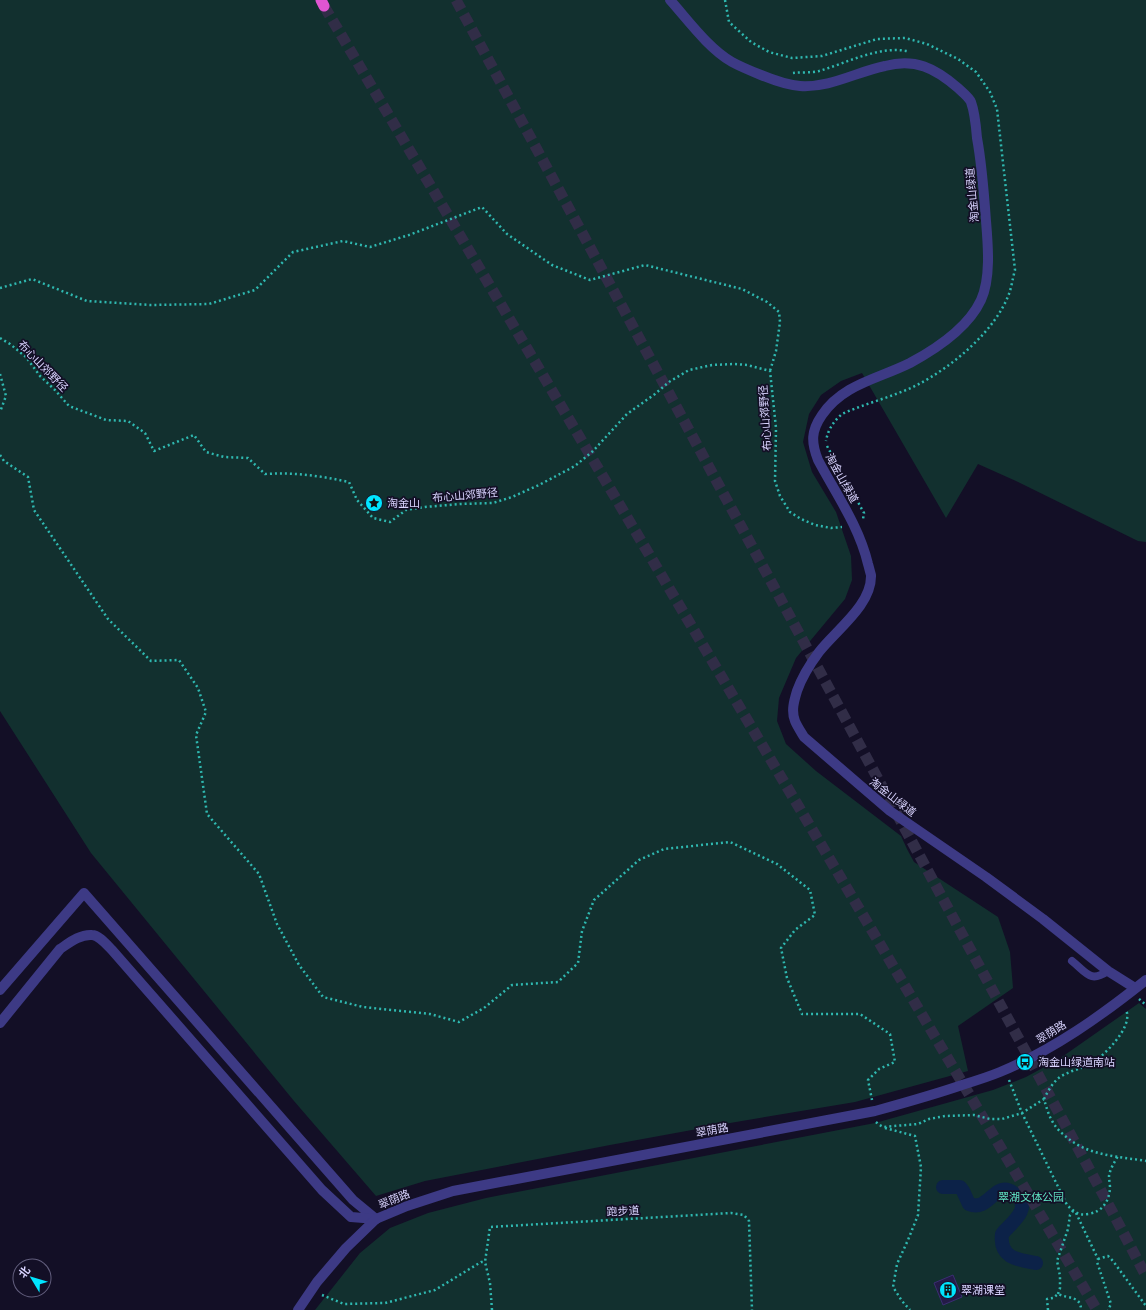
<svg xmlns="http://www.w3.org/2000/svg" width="1146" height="1310" font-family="Manrope,'Noto Sans SC',sans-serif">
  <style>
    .green { fill: #12302f }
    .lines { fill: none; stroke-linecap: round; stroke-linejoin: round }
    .canal { stroke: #0c2248; stroke-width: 14 }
    .building { fill: #241b47; stroke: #3b2d73 }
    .trunk-tunnel { stroke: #312d47; stroke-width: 11; stroke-dasharray: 11 5.5; stroke-linecap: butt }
    .path { stroke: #2fb8b0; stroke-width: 2.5; stroke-dasharray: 2 3; stroke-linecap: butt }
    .service { stroke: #3d3a85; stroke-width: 8 }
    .minor { stroke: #3d3a85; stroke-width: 10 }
    .tertiary { stroke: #3d3a85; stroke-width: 10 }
    .trunk { stroke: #e055d1; stroke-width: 11 }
    .labels { text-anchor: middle; stroke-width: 3.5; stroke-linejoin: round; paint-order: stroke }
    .street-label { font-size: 11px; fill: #d9d4ff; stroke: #130f26 }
    .poi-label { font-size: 11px; fill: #d9d4ff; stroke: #130f26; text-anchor: start }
    .park-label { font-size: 11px; fill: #5fe0c0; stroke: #130f26 }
  </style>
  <rect width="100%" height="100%" fill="#130f26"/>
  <g class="green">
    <polygon points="0,0 1146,0 1146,542 1138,541 1016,481 978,464 946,518 862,373 841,381 821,395 809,414 803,442 812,472 836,512 851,556 852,580 845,599 796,658 779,698 777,721 786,744 816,771 901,836 907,849 914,862 998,917 1010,952 1013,988 958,1026 968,1071 855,1102 730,1123 610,1145 425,1181 376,1196 294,1101 91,853 0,711"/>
    <polygon points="1139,1003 1146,1009 1146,1310 315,1310 360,1253 390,1228 428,1213 486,1198 875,1123 993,1090 1026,1077 1059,1059"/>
  </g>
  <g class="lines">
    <path class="canal" d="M943,1187H960L963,1191L969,1204C991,1213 995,1175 1017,1196C1032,1209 1010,1224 1002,1234C999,1258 1018,1260 1036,1263"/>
  </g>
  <polygon class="building" points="953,1275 962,1297 943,1305 934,1283"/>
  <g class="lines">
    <g class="trunk-tunnel">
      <polyline points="456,0 1105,1198 1146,1276"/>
      <polyline points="324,6 1097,1310"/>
    </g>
    <g class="path">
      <path d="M725,0L729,22L751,42L769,52L792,58L822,56L877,39L905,38L927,44L958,59L976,72L990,92L997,109L1015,270C1013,277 1012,284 1010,291C997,330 952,367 917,385C893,397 866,403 842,414C834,421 828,429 826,441"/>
      <path d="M793,73C801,72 811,73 819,71C847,63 877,46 907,51"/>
      <polyline points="0,288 32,279 87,301 151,305 209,304 255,290 293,252 343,241 370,247 409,235 482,207 507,234 552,265 590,280 645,265 742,289 767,302 779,312 780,322 776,351 770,371"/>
      <path d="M0,338L10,344L26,357L40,376L55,390L69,406L106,420L128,421L145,433L154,451L194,435L206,452L224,457L248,458L265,474C294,472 321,476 349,482L357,500L373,518L390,522L406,510L425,507L460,504L493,503L512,497L539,485L575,466L593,451L627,414L655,394L669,382L689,370L712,365L734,364L747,365L770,371L776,428L775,481L780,496L790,512L801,519L815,525L831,528L842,527"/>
      <polyline points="0,374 6,396 0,412"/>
      <polyline points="827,446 864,513 863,519"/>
      <polyline points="0,455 4,461 28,477 34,510 108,619 151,661 179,660 198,688 206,712 196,735 207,814 259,874 277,924 299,965 323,997 363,1007 430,1014 459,1022 484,1008 512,985 558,982 578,963 582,931 594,900 639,860 664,849 730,842 777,864 810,890 815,915 795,930 781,948 787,978 802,1014 860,1014 890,1034 895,1062 879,1069 868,1080 872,1100"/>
      <polyline points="1139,999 1146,1005"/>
      <path d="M1009,1080L1022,1113L1067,1205C1073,1211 1079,1216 1088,1214C1102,1212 1109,1202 1110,1188C1110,1184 1109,1180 1109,1176C1110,1169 1114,1163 1118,1156"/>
      <path d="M1044,1099C1048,1091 1053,1082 1060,1077C1069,1071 1080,1069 1089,1065C1103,1057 1134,1027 1126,1010"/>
      <path d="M876,1122L878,1124L883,1127L918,1124L929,1119L945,1116L974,1115L990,1119H1002L1022,1113L1044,1099C1046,1106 1048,1113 1051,1119C1054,1125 1058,1130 1063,1134C1086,1156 1116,1156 1146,1161"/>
      <polyline points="885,1128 915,1136 921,1167 918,1215 908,1240 897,1264 893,1287 902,1301 910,1310"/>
      <polyline points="1076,1213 1098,1259 1097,1262 1111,1304 1108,1310"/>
      <polyline points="1098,1259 1108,1256 1113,1261 1146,1306"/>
      <polyline points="1058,1294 1060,1288 1060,1276 1057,1261 1068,1229 1070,1215 1073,1211"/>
      <polyline points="322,1295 344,1304 385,1303 435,1290 481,1262 485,1262"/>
      <polyline points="492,1310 490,1283 485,1262 490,1227 731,1213 744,1215 749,1221 752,1310"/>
      <path d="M1048,1310L1047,1299L1053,1298L1058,1294C1069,1299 1081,1296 1081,1310"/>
    </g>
    <path class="service" d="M1072,961C1087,973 1090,983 1108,971"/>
    <g class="minor">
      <path d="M670,0C688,20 708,48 732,62C741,67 751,71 761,75C773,80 787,85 800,86C830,88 856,72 885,66C915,58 935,68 958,88C962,92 969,97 971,102C975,113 976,126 977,138C982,165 984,193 986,221C988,245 991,278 981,300C968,328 936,349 910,363C878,379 843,384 822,415C811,431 811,442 818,460C836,494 859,526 868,564C869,567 870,572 871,575C872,605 836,630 819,652C810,664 802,677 797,691C794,701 791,711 795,721C797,726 801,732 804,737L890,811L986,877L1043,919L1108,971L1135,988"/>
      <polyline points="0,990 84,893 353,1200 376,1219"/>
      <path d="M0,1023L60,949C69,943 80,934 92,935C99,935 107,945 112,950L322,1190L351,1217L376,1219"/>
    </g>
    <path class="tertiary" d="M298,1310L317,1282L346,1248L376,1219L407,1206L453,1191L875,1111C904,1103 933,1095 962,1085C975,1081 988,1077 1000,1072C1053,1050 1101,1016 1146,980"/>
    <polyline class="trunk" points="321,0 324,6"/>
  </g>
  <defs>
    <g id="sight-disc" transform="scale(0.9)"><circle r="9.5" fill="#00e5ff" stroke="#130f26"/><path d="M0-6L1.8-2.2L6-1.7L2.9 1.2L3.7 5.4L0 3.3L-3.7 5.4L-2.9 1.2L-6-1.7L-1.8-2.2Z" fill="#111"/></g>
    <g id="bus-disc" transform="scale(0.9)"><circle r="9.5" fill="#00e5ff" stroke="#130f26"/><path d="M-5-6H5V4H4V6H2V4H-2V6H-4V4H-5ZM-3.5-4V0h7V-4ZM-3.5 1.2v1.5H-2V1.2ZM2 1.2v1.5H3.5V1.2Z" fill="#111"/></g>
    <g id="building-disc" transform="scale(0.9)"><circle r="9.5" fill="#00e5ff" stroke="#130f26"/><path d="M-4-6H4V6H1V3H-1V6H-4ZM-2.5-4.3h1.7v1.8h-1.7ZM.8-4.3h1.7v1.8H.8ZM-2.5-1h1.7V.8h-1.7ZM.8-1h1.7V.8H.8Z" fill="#111"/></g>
  </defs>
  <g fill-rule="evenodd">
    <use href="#sight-disc" x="374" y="503"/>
    <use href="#bus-disc" x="1025" y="1062"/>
    <use href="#building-disc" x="948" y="1290"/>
  </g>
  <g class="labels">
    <g class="street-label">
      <text transform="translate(972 195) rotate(-95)" y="4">淘金山绿道</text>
      <text transform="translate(43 366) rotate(46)" y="4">布心山郊野径</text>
      <text transform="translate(765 418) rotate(-94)" y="4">布心山郊野径</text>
      <text transform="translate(842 478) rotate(61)" y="4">淘金山绿道</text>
      <text transform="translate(465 495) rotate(-5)" y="4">布心山郊野径</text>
      <text transform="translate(893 797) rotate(38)" y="4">淘金山绿道</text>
      <text transform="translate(1051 1032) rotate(-32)" y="4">翠荫路</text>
      <text transform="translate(712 1130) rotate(-11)" y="4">翠荫路</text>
      <text transform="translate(394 1199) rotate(-22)" y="4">翠荫路</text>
      <text transform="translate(623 1211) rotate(-3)" y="4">跑步道</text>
    </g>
    <g class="poi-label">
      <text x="387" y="507">淘金山</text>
      <text x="1038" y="1066">淘金山绿道南站</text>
      <text x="961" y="1294">翠湖课堂</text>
    </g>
    <g class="park-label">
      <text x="1031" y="1201">翠湖文体公园</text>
    </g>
  </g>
  <g transform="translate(32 1278) rotate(308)"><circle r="19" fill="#130f26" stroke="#625e7d"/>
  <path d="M0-3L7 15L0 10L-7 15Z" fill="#00e5ff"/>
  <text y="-6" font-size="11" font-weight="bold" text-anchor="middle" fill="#d9d4ff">北</text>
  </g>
</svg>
